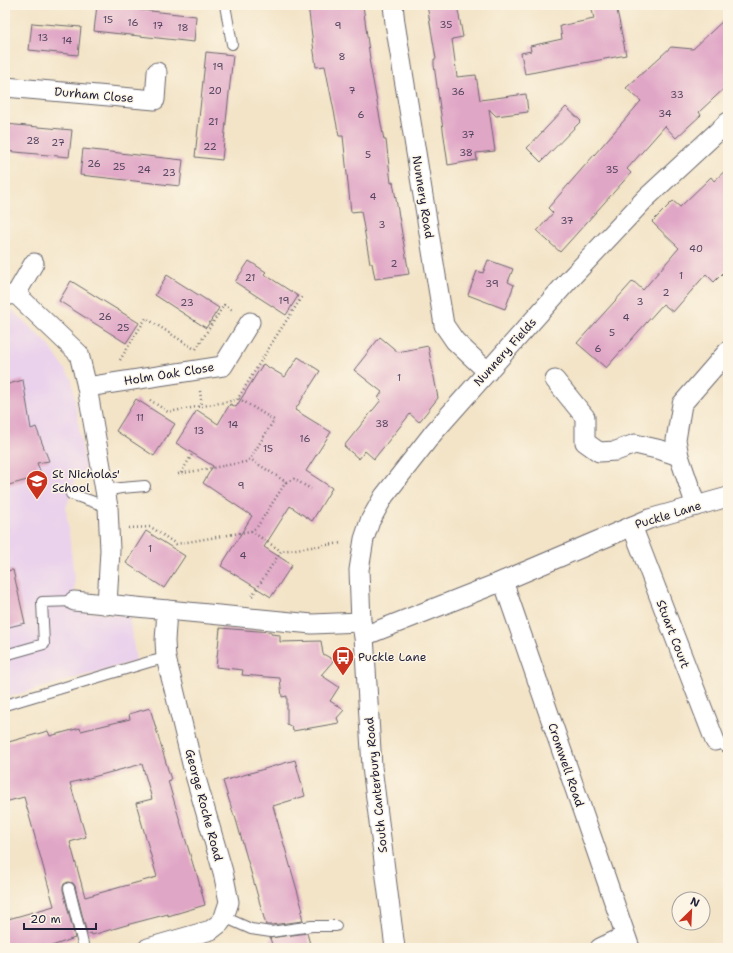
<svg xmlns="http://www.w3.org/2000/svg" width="733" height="953" font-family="'Shantell Sans',sans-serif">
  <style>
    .built { fill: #ead1ec }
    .building { fill: #e0a6c6; fill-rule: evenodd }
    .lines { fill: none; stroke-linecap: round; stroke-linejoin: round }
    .service-casing { stroke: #6b666c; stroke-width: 12 }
    .minor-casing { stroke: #6b666c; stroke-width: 21 }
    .path { stroke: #6b666c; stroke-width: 2.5; stroke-dasharray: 1 3; stroke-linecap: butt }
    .service { stroke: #fff; stroke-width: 10 }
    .minor { stroke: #fff; stroke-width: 19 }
    .labels { text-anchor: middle; stroke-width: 3; stroke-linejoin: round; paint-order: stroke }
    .number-label { font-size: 10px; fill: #52435e }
    .street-label { font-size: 12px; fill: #22223b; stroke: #fcf5e5 }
    .poi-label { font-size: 12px; fill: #22223b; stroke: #fcf5e5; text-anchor: start }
  </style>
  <rect width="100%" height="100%" fill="#fcf5e5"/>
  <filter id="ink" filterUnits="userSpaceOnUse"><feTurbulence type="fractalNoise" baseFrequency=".025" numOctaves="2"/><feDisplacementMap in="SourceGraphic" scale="8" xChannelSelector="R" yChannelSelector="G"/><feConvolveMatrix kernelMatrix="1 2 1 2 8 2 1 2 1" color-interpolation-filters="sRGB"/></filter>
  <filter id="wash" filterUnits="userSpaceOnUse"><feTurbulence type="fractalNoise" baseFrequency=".012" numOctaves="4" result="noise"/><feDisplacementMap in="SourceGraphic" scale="16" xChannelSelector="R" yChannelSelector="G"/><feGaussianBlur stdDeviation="0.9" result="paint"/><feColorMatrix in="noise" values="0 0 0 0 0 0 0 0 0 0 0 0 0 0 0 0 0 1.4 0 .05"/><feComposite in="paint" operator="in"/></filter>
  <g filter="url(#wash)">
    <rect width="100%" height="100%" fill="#f3e4c7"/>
    <polygon class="built" points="10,308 49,345 72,380 85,468 74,482 66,509 75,583 73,611 129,616 136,661 5,698 5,309"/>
    <g id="blocks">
      <g class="building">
        <polygon points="97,5 196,16 194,42 94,31"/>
        <polygon points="308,5 363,5 370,59 369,59 384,140 386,140 391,183 393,182 409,274 375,279 372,263 370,263 361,211 351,212 343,136 339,136 325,66 316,67"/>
        <polygon points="427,5 457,5 463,37 452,39 457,77 476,75 480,100 526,94 528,112 496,116 489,109 495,151 476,153 477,160 448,165 434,65 434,59 436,59"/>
        <polygon points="591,5 616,5 626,55 525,74 521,53 531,51 530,46 562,39 560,26 594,19"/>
        <polygon points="728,16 728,85 699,112 701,115 676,138 665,126 627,169 631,173 560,252 537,231 553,213 548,208 641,101 626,88 671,47 693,49"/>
        <polygon points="32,23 81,27 78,55 29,50"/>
        <polygon points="206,52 233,55 222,160 195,157"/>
        <polygon points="566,107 581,121 541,162 527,148"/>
        <polygon points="5,124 72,130 69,157 5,151"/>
        <polygon points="83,149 183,160 180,186 80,175"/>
        <polygon points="728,168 728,268 714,282 706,274 673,312 663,304 606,368 577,343 633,281 643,290 679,248 652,222 673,201 680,207 711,177 714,181"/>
        <polygon points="488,260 513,269 508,282 514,285 505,309 468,295 477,271 483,273"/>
        <polygon points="249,261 266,272 264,274 298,296 286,315 235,282"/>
        <polygon points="167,275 219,308 206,328 155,295"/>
        <polygon points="71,281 139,323 126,343 59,301"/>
        <polygon points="380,337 398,352 428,346 438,398 419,422 410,414 374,459 365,451 359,459 344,446 381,400 378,398 382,392 354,370"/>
        <polygon points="298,357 320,371 295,410 331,432 306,471 332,488 312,521 290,506 264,547 292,565 271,597 221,566 252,516 203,483 213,466 176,443 197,410 218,424 230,404 236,407 263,364 285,377"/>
        <polygon points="23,380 31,429 36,427 49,461 37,463 42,476 5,486 5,385"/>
        <polygon points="136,399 175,424 154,456 116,431"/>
        <polygon points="146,531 185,556 164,588 126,563"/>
        <polygon points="13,570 25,623 5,628 5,571"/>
        <polygon points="220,628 271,632 271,634 280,635 280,642 321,641 323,654 334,660 321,675 339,687 330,701 344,710 337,718 339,723 293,731 292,727 287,724 287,696 282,697 280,678 242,675 243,670 216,667"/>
        <path d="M150,708L171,780L168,781L195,871H196L205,905L168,916V914L130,924L92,935L91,933L87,934L75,886L73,883L68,882L64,884L63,887V890L75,938L46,948H5V920L54,906L24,797L5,802V743L48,731L50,736L80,728L81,731L130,719L129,714ZM142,764L152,799L136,803L157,877L85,897L70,842L86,837L70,783Z"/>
        <polygon points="295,760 305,796 273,806 303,911 301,912 303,921 271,925 266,925 235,816 234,816 223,781"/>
        <polygon points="307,933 311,948 273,948 270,938"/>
      </g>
    </g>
  </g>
  <g filter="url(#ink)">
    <use href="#blocks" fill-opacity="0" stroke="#6b666c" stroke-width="1"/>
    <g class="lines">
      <g class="service-casing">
        <g id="service">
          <polyline points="225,5 232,44"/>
          <polyline points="105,491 121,488 145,486"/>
          <polyline points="71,494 108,507"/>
          <polyline points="5,655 44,644 42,602 74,601"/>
          <polyline points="5,705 149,662 166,658"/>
          <polyline points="715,741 728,748"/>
          <polyline points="69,888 84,948"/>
          <polyline points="224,917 251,929 271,932 312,926 336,926"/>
        </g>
      </g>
      <g class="minor-casing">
        <g id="minor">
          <polyline points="393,5 395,23 444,325 455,341 488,372"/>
          <polyline points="5,87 155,100 157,72"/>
          <polyline points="16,294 34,263"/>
          <polyline points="5,296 16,294 79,354 87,387 108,507 110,550 107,605"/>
          <polyline points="555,380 585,417 585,442 599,452 616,451 635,444 661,450 679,456"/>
          <polyline points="87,387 223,366 250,322"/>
          <polyline points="696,506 679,456 676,440 682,404 728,351"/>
          <polyline points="632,526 715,741"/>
          <polyline points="503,581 630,948"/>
          <polyline points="74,601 312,624 361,622"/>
          <polyline points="364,636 503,581 649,519 728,497"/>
          <polyline points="148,948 211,930 220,923 224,917 229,902 223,872 193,768 174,689 166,658 165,641 167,610"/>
          <polyline points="395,948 372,767 364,636 361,622 359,570 364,539 370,521 384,496 434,432 568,281 645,199 728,122"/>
          <polyline points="600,948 625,936"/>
        </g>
      </g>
      <g class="path">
        <polyline points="196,349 224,305 232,310"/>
        <polyline points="120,360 146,318 193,348"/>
        <polyline points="200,391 202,407"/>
        <polyline points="150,400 168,412 237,400 275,338 302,297"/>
        <polyline points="181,473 193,453"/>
        <polyline points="178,474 245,462 250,459 274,420 238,398"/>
        <polyline points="286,482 294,479 311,489"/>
        <polyline points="129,528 151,527 176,544 251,531 257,527 286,482 250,459"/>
        <polyline points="251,531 281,551"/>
        <polyline points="252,596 281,551 342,543"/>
      </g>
      <use href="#service" class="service"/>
      <use href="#minor" class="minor"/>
    </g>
  </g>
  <defs>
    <g id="school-pin" transform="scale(1.15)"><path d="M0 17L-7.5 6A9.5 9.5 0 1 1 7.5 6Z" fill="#c8321e" stroke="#fcf5e5"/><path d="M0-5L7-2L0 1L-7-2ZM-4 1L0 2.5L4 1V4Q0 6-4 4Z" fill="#fff"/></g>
    <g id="bus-pin" transform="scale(1.15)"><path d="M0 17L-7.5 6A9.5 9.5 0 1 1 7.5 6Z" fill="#c8321e" stroke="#fcf5e5"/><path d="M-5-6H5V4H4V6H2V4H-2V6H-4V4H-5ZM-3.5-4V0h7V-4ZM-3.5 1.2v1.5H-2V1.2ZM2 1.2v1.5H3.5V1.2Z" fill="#fff"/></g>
  </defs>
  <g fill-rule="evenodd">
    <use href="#school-pin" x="37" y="481"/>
    <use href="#bus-pin" x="343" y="657"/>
  </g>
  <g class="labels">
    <g class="number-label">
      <text x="108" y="23">15</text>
      <text x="133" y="26">16</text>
      <text x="446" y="28">35</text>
      <text x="158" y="29">17</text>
      <text x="338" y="29">9</text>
      <text x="183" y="31">18</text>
      <text x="43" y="41">13</text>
      <text x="67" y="44">14</text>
      <text x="342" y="60">8</text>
      <text x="218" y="70">19</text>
      <text x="215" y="94">20</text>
      <text x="352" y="94">7</text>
      <text x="458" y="95">36</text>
      <text x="677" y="98">33</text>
      <text x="665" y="117">34</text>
      <text x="361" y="118">6</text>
      <text x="213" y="125">21</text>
      <text x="468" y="138">37</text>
      <text x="33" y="144">28</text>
      <text x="58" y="146">27</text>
      <text x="210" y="150">22</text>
      <text x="466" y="156">38</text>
      <text x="368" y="158">5</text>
      <text x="94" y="167">26</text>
      <text x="119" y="170">25</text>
      <text x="144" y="173">24</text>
      <text x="612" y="173">35</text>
      <text x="169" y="176">23</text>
      <text x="373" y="200">4</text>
      <text x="567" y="224">37</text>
      <text x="382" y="228">3</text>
      <text x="696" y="252">40</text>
      <text x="394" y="267">2</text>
      <text x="681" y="279">1</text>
      <text x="250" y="281">21</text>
      <text x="492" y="287">39</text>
      <text x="666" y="296">2</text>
      <text x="284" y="304">19</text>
      <text x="640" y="305">3</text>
      <text x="187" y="306">23</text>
      <text x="105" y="320">26</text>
      <text x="626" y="321">4</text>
      <text x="123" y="331">25</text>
      <text x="612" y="336">5</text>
      <text x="598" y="352">6</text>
      <text x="399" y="381">1</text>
      <text x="140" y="421">11</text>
      <text x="382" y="427">38</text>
      <text x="233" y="428">14</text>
      <text x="199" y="434">13</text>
      <text x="305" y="442">16</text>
      <text x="268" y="452">15</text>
      <text x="241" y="489">9</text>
      <text x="150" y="552">1</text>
      <text x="243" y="559">4</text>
    </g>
    <g class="street-label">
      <text transform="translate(94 95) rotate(5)" y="4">Durham Close</text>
      <text transform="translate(423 197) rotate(81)" y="4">Nunnery Road</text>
      <text transform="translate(505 352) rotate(-48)" y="4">Nunnery Fields</text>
      <text transform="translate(169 374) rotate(-9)" y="4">Holm Oak Close</text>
      <text transform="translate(668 515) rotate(-17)" y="4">Puckle Lane</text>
      <text transform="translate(673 634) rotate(69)" y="4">Stuart Court</text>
      <text transform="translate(566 765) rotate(71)" y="4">Cromwell Road</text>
      <text transform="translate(376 785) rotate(-96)" y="4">South Canterbury Road</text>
      <text transform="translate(204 805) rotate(75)" y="4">George Roche Road</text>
    </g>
    <g class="poi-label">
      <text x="52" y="478">St Nicholas'<tspan x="52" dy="14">School</tspan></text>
      <text x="358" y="661">Puckle Lane</text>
    </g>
  </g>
  <rect width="733" height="953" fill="none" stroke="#fcf5e5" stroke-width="20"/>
  <g transform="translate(691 911) rotate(24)"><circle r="19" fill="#fcf5e5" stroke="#a5a1a1"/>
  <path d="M0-3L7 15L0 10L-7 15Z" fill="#c8321e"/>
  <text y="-6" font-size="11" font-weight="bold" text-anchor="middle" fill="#22223b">N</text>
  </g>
  <path d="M24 923v6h72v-6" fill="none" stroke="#22223b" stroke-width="2"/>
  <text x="30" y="923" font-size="12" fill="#22223b" stroke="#fcf5e5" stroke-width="3" paint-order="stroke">20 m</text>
</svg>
